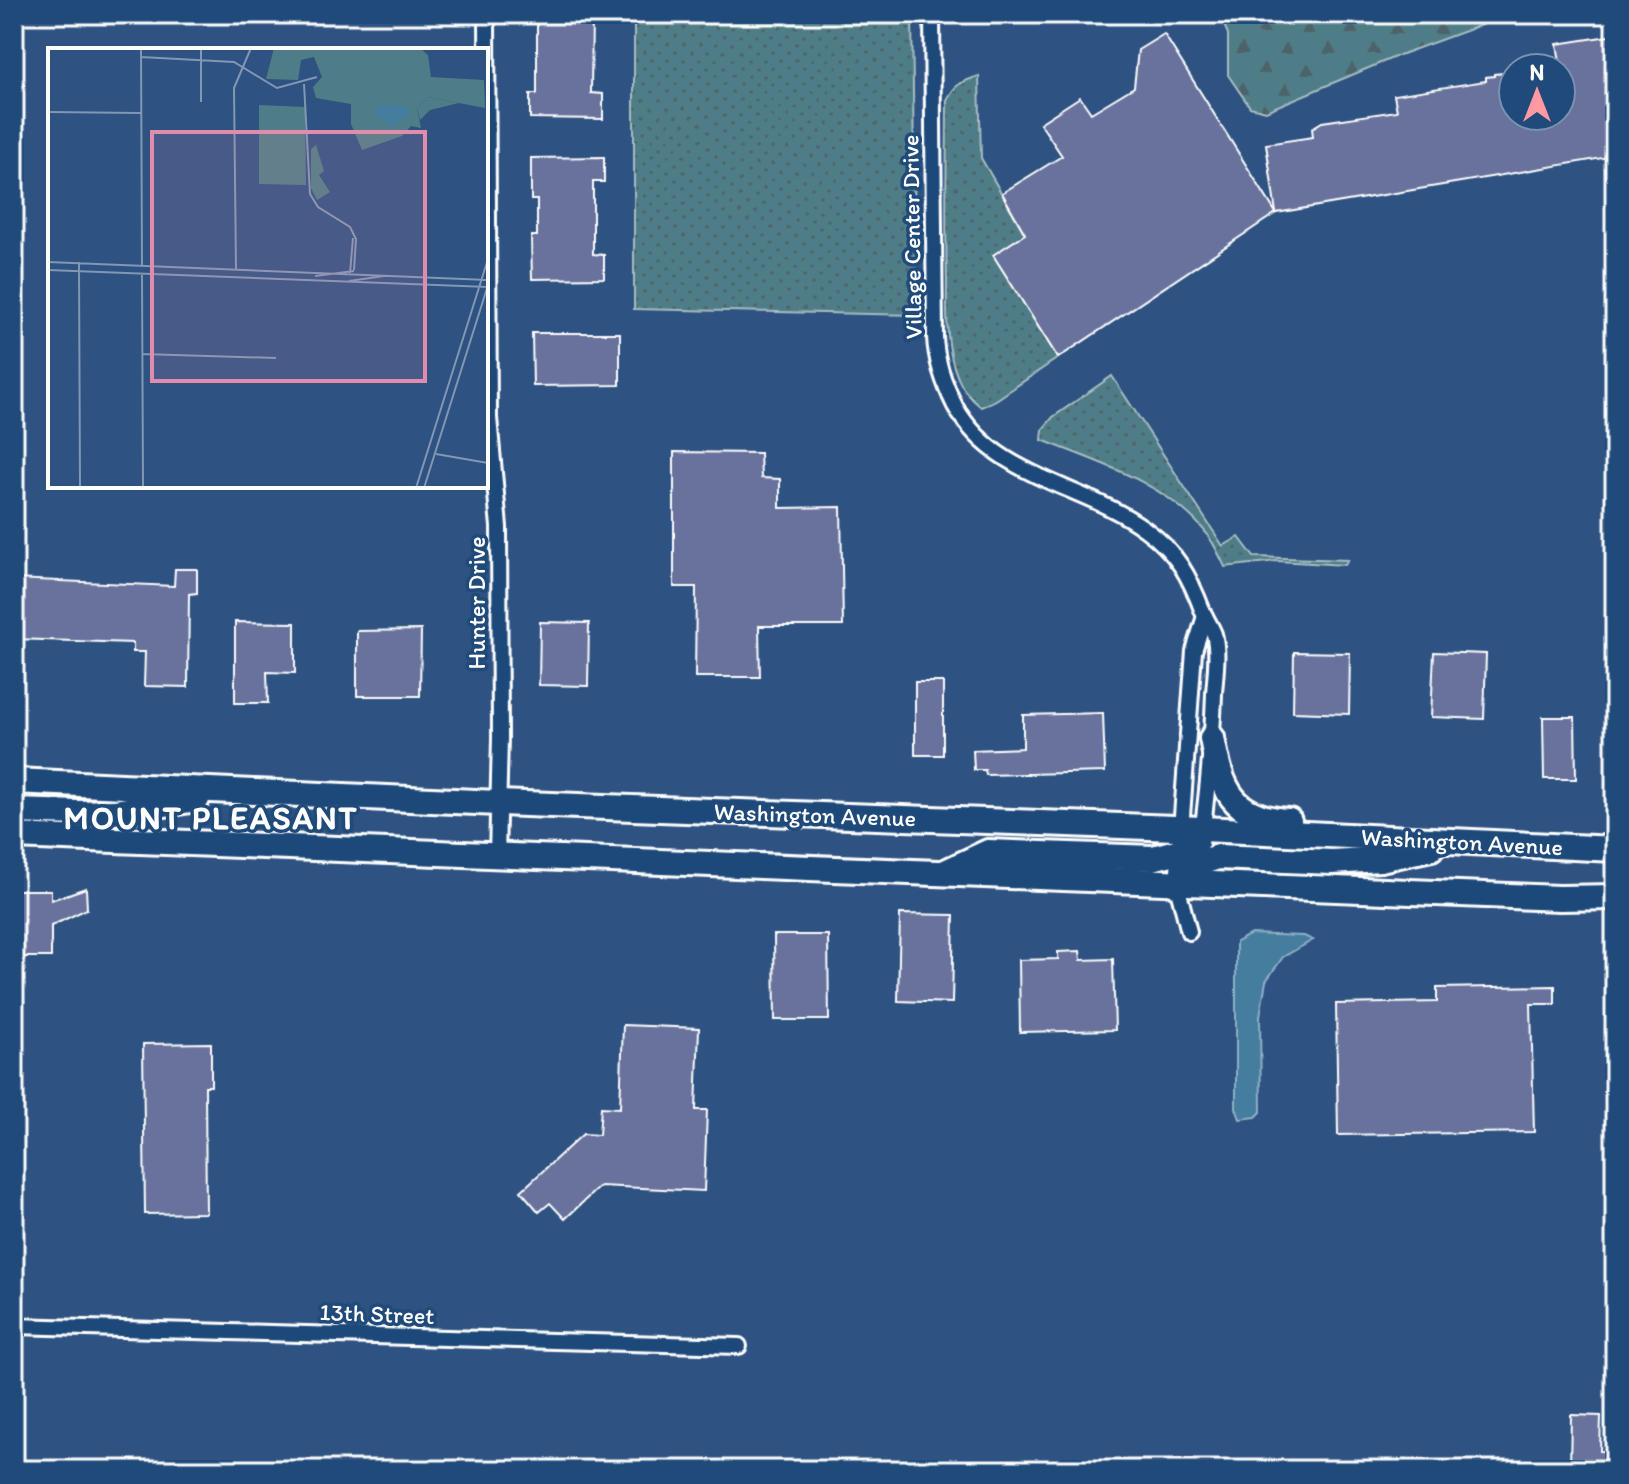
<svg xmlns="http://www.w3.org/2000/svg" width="1629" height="1484" font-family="Itim,sans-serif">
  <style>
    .grass { fill: url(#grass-dots); stroke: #a7bec3; stroke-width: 2 }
    .forest { fill: url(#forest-firs); stroke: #a7bec3; stroke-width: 2 }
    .water { fill: #457d9f; stroke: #8fb1c5; stroke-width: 2 }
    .building { fill: #68729c; stroke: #fff; stroke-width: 2 }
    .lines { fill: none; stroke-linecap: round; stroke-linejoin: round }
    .minor-casing { stroke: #fff; stroke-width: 20 }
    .primary-casing { stroke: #fff; stroke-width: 30 }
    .minor { stroke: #1f4a7a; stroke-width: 14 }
    .primary { stroke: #1f4a7a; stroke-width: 24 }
    .labels { text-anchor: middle; stroke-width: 7; stroke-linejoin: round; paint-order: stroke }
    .street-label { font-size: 24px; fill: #fff; stroke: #1f4a7a }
    .district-label { font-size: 32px; font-weight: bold; letter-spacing: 2px; fill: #fff; stroke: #1f4a7a }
    .inset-road { fill: none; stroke: #8297b3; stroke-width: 2 }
    .view { fill: #e08cad; fill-opacity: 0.15; stroke: #e08cad; stroke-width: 4 }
    .inset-edge { fill: none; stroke: #fff; stroke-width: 4 }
  </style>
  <defs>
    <pattern id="grass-dots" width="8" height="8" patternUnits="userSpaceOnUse" patternTransform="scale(2)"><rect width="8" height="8" fill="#4f7d87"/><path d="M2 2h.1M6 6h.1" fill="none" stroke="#4e646a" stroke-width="1.8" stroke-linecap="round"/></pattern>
    <pattern id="forest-firs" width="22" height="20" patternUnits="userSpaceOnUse" patternTransform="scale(2)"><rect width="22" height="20" fill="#4f7d87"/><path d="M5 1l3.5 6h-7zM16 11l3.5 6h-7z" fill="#4e646a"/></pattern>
  </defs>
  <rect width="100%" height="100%" fill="#2e5281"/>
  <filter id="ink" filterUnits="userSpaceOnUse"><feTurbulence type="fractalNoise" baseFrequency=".0125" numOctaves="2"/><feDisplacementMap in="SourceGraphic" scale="16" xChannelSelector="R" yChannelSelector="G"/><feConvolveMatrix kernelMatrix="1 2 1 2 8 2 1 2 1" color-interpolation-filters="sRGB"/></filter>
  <g filter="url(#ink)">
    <g class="grass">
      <polygon points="634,14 912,14 916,315 634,309"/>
      <path d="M979,76L981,158L1025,234L994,255L1058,358L996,400L981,407C971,399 963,391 958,378C945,348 947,313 947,280C945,220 947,160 947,100C955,84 961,82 979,76Z"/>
      <path d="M1112,376L1223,546L1239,537L1254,557L1348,560L1345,565L1277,561L1225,567C1219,555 1213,540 1203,529C1162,481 1099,463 1042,440L1043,429L1053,417Z"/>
    </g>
    <polygon class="forest" points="1219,14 1494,14 1487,23 1402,54 1266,111 1250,107 1228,75 1228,34"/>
    <polygon class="water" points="1251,934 1304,936 1313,940 1283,957 1266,981 1260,1016 1261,1112 1256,1117 1240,1119 1236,1108 1236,942"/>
    <g class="building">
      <polygon points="537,14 592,14 591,93 603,94 603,119 530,118 530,94 537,94"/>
      <polygon points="1164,34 1276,213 1058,358 993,255 1025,234 1002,193 1062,156 1040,123 1080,97 1091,113 1134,87 1138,50"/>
      <polygon points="1615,35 1615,156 1276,213 1266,144 1313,137 1312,128 1322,122 1397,111 1394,95 1486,81 1486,77 1494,76 1494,74 1513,72 1513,116 1561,116 1561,68 1557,44"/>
      <polygon points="604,157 604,182 593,182 593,254 604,255 604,278 532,279 531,236 537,236 537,200 531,200 531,158"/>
      <polygon points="532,333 620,333 620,385 533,386"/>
      <polygon points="674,452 760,453 761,478 780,479 780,508 841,507 843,626 759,626 760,677 695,677 696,587 674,587"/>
      <polygon points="175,569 197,569 197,593 189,594 188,687 144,686 145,652 133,652 133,643 14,639 14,579 174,586"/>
      <polygon points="235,622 295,623 295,673 267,672 268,703 235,703"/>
      <polygon points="540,622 589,623 588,686 539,685"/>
      <polygon points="421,630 420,696 357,696 357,631"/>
      <polygon points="1294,652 1350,653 1349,714 1293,712"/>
      <polygon points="1434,652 1486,654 1484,719 1431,717"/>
      <rect x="915" y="682" width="28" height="73"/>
      <polygon points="1103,713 1105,772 986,775 985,770 974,770 973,750 1023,748 1023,715"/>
      <polygon points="1543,717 1575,717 1576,779 1544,779"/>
      <polygon points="86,888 87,909 51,926 51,957 14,957 14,890 51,890 51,900"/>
      <polygon points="900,914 954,915 952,1003 898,1001"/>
      <polygon points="774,935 828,935 829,1020 775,1020"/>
      <polygon points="1080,951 1081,960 1113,959 1115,1030 1020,1032 1019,960 1058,959 1058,952"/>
      <polygon points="1555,986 1555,1004 1531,1004 1534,1132 1338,1135 1336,1004 1437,1002 1437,988"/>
      <polygon points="623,1025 699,1028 696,1110 707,1110 704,1191 600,1186 565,1219 550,1203 539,1212 521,1191 583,1134 599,1135 601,1107 620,1108"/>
      <polygon points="211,1043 211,1086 205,1086 206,1213 145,1214 143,1044"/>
      <polygon points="1571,1415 1601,1416 1600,1451 1615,1452 1615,1470 1570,1470"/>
    </g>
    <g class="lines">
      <g class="minor-casing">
        <g id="minor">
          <polyline points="487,14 489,418 499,527 500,738 497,856"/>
          <path d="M932,14L935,337C936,362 944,384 955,406C995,479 1084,484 1145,529C1177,552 1190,577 1203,612C1206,619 1211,626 1214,634C1219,652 1215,676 1214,694C1212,753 1205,811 1198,869"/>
          <polyline points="1189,932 1177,885 1194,651 1205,616"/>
          <polyline points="14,1326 739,1346"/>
        </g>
      </g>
      <g class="primary-casing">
        <g id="primary">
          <path d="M1212,738C1221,788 1232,819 1289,821"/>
          <polyline points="14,781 498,803 1202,829 1615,849"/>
          <polyline points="14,811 78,813 114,812 197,799"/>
          <path d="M14,836C530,857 1045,881 1560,898L1615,897"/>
          <polyline points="943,873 988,852 1153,858 1179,851 1202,829"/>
          <polyline points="1177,885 1198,864 1218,857 1332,862 1380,859 1431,848"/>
        </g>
      </g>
      <use href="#minor" class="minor"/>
      <use href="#primary" class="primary"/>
    </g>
  </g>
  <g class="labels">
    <g class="street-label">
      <text transform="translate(912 237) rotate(-91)" y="8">Village Center Drive</text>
      <text transform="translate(477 603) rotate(-90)" y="8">Hunter Drive</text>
      <text transform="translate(815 815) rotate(2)" y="8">Washington Avenue</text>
      <text transform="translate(1462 842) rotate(3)" y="8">Washington Avenue</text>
      <text transform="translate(377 1314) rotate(2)" y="8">13th Street</text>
    </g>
    <g class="district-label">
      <text x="211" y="829">MOUNT PLEASANT</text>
    </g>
  </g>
  <g transform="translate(48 48)">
    <rect width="440" height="440" fill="#2e5281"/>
    <path d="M380,49L411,55L382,62L372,72L369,60ZM211,57L257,59L258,137L211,136ZM268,97L276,123L271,127L282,144L269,152L263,140V101Z" fill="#4f7d87"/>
    <path d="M226,0H372L380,7L383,29L436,32L437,60L380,49L369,60L373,80L363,78L354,88L314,102L303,76V56L268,50L265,39L274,29L266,9L253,12L250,32L218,31Z" fill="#4f7d87"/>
    <path d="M338,56L360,59L363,65L345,79L326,67L329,58Z" fill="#457d9f"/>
    <path class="inset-road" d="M93,0L94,218M153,0V54M93,9L186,14L229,40L269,29M256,36L262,146L270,159L302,179L308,191L306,222M0,64L93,65M0,214L440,232M31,214L32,440M188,221L186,40L203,0M0,222L440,239M302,225L305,190M94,227L95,440M267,228L306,223M301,233L336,228M94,306L228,310M388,406L440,415M257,440H289M368,440L440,211M376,440L440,237"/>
    <path class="view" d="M104,84H377V333H104Z"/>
    <rect width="440" height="440" class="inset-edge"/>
  </g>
  <rect width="1629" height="1484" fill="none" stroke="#1f4a7a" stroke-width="48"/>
  <rect x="24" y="24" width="1581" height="1436" fill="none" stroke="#fff" stroke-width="3" filter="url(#ink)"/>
  <g transform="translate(1537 92)"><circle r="38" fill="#1f4a7a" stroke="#7992af" stroke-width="2"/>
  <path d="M0-6L14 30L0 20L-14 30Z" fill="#ff9aa2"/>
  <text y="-12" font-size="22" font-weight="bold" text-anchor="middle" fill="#ffffff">N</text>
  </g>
</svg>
